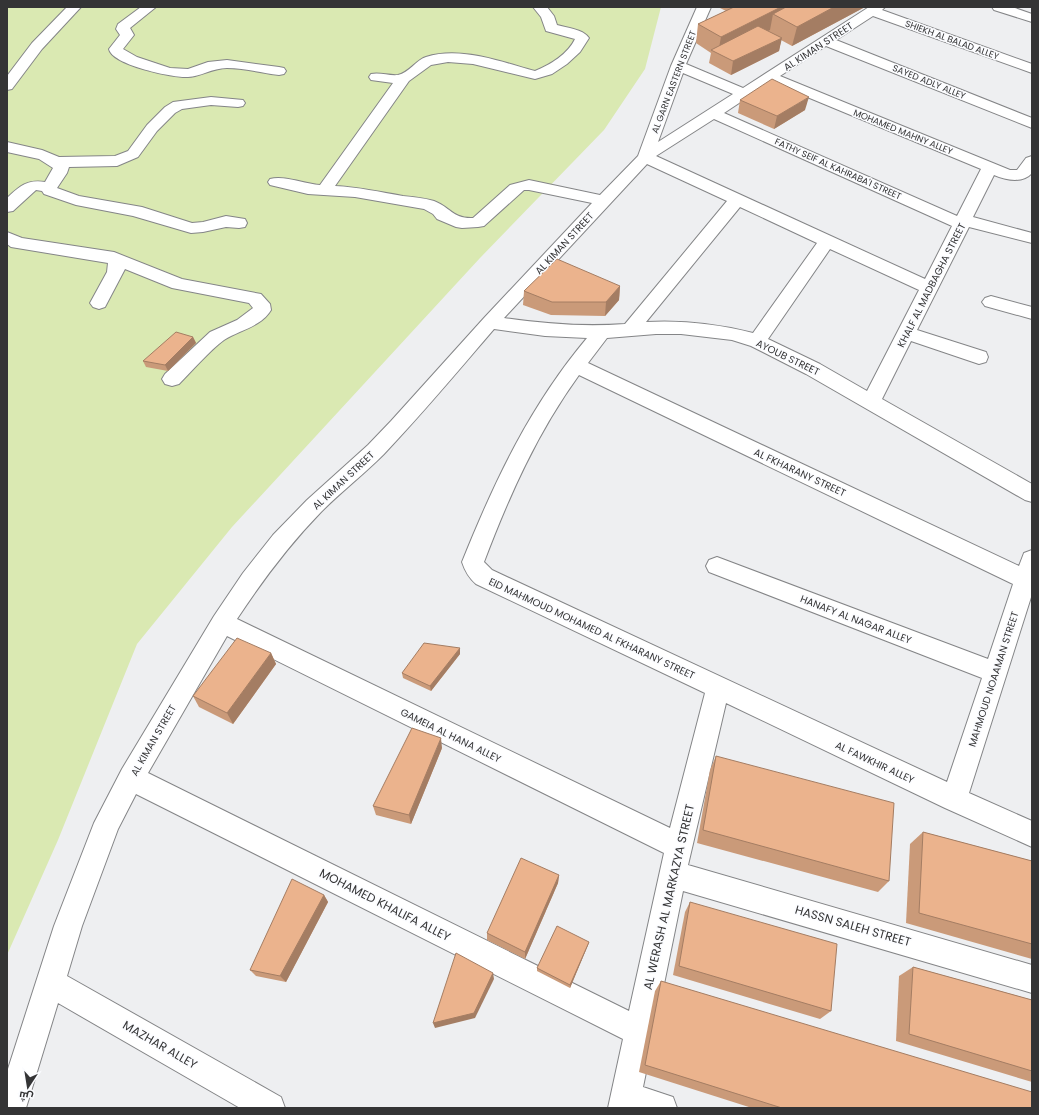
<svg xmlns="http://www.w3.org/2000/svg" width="1039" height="1115" font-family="Poppins,Cairo,sans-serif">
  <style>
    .green { fill: #dae9b2 }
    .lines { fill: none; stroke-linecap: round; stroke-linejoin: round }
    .minor-casing { stroke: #848587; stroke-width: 2 }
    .minor { fill: #fff; fill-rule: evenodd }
    .wall { fill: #ca9a79 }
    .shaded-wall { fill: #a47d63 }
    .building { fill: #ebb38d; stroke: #a47d63 }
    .labels { text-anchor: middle; stroke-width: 3; stroke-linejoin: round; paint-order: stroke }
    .far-street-label { font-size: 9px; fill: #343435; stroke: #fbfcff }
    .street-label { font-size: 10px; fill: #343435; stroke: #fbfcff }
    .near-street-label { font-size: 12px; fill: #343435; stroke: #fbfcff }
  </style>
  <rect width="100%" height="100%" fill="#eeeff1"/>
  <polygon class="green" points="7,7 661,7 645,69 604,130 480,258 232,527 137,644 58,840 7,955"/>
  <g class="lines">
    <g class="minor-casing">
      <g id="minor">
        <polygon points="67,7 81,7 42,49 12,89 7,90 7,76 32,43"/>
        <path d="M141,7H156L130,28L134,35L123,49L137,57L170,68L188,69L208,62L227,60L279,67L284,68L286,71L284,74L279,75C262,73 244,68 227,68C212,68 200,77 188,77C173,78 112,65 109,49L120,35L116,29L118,24Z"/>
        <path d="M533,7H547L554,16L557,25C567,28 583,29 589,38L580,52L567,64L552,74L535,79L473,64L448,62L431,65L409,81L335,186C358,187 380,192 403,196C413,197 424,198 434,201C450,207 453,219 473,218L510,185L529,180L600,195L638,156L671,66L697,7H711L686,64L743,88L869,7H885L882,10L1032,64V73L873,16L836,40L1032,118V128L826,46L780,76L1010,170H1017L1026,158L1032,156V173C1022,184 1006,180 994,175L973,217L1032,233V243L969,227L917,330L986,352L988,357L986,362L979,364L911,341L882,399L1032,484V502L1025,500L806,374L751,346L732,340L681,334H656L607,338L588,363L1019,566L1024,553L1032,550V594L969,793L1032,821V847L945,808L726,703L688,865L1032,965V993L683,891L643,1087L673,1097L677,1108H608L623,1039L136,794L118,829L82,926L67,976L281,1097L285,1108H240L58,1003L26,1108H7V1072L54,926L94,823L122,769L214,616L243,573L273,535L307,500L368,445L391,421L484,318L592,203L529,190H524L484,226L478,227L462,228L456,227L437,219L433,214L424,209L355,197L308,194L270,185L268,182L270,179C284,175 305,184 320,185L393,83L371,80L369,77L371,74C380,72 389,76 398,75C409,73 416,60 426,57C461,46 501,62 535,71C550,65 568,54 575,39L546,31L541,17ZM683,73L733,94L658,142ZM771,82L981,169L957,216L724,113ZM714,119L952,226L925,279L656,156ZM647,164L727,201L625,324C584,327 545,324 504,318ZM740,207L817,243L753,333C718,324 682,320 646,322ZM830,249L919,290L867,391L820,364L768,339ZM494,329L545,336L587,338C530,406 495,480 462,562C465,571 469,578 476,584L705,693L670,828L237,619C262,581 289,545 321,512C341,492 364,474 384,454C422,414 458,371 494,329ZM579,375L1013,584L988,659L717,557L709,560L706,566L709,572L982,678L947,782L492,570L484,562C509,496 537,433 579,375ZM227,636L664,853L629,1011L148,773Z"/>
        <polygon points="992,7 1012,7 1032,14 1032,22 994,10"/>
        <path d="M211,97L243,100L245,103L243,106L238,107L211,105L182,109L175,113L157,131L138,157L117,166L69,167L67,173L57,188L79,196L142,207L192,223L203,222L226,216L245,219L247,223L245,227L239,228L226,227L203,232L191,233L133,216L76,205L44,194L42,191L36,190L13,211L7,212V198C19,187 27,179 45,182L53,168L39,159L7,152V142L42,150L59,157L115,156L128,151L147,125L165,107L173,102Z"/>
        <path d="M7,232L22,238L114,252L182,279L261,294L270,304L271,310C261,327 239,330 224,340C210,350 192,371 179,384L172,386L165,384L162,379L165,374L210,332L237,320L253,308L249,303L172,288L125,269L105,307L99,309L93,307L90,303L107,272L108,263L11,247L7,244Z"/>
        <polygon points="991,296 1032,307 1032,319 985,306 982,302 985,298"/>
      </g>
    </g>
    <use href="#minor" class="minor"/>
  </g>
  <g class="wall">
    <polygon points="718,7 865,7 792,46 781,40 779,51 731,75 709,63 711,53 696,43 698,24 726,11"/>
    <polygon points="740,100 805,110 774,129 738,113"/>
    <polygon points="620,286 619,300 605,316 551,315 523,305 524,291"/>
    <polygon points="193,337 196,343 168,371 146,367 143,361"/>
    <polygon points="460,648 460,654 431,691 403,678 402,673"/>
    <polygon points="271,653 276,664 233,724 199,707 193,696"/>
    <polygon points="442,748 411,824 376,815 373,806"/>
    <polygon points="716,756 889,881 878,892 697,843 710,770"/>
    <polygon points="923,832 1032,861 1032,959 906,923 910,844"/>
    <polygon points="559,875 558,883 525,959 487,940 487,933"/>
    <polygon points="324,895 328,902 286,982 256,976 250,970"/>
    <polygon points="690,902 831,1011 820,1019 673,975 685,912"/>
    <polygon points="589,942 588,945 570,988 537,971 537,968"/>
    <polygon points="913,967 1032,1000 1032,1082 896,1041 899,976"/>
    <polygon points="661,981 1032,1108 752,1108 639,1072 655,991"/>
  </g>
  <g class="shaded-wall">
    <polygon points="781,7 799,7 773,14 770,30 721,55 718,53 721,37"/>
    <polygon points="834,7 865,7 792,46 797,27"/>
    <polygon points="782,38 779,51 731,75 733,61"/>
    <polygon points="809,97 805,110 774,129 777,116"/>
    <polygon points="620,286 619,300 605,316 606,302"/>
    <polygon points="193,337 196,343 168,371 165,365"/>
    <polygon points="460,648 460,654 431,691 430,686"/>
    <polygon points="271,653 276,664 233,724 227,713"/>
    <polygon points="441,738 442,748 411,824 409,815"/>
    <polygon points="559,875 558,883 525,959 525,952"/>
    <polygon points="324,895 328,902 286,982 280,976"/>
    <polygon points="589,942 588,945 570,988 570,985"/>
    <polygon points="493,973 494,979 475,1018 435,1028 433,1023"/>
  </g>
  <g class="building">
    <polygon points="734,7 781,7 721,37 698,24"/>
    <polygon points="786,7 834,7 797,27 773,14"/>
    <polygon points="758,26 782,38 733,61 711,50"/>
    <polygon points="772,79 809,97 777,116 740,100"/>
    <polygon points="557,259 620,286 606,302 552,302 524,291"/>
    <polygon points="176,332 193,337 165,365 143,361"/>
    <polygon points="237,638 271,653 227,713 193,696"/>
    <polygon points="424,643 460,648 430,686 402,673"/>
    <polygon points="412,728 441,738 409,815 373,806"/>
    <polygon points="716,756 894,803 889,881 703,830"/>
    <polygon points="923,832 1032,861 1032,944 919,913"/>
    <polygon points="521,858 559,875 525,952 487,933"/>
    <polygon points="292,879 324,895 280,976 250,970"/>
    <polygon points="690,902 837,944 831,1011 679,966"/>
    <polygon points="557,926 589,942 570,985 537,968"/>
    <polygon points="456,953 493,973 474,1013 433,1023"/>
    <polygon points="913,967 1032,1000 1032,1071 909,1034"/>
    <polygon points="661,981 1032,1092 1032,1108 782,1108 645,1065"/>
  </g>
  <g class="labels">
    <g class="far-street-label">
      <text transform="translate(952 40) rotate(20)" y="3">SHIEKH AL BALAD ALLEY</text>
      <text transform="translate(674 82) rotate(-69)" y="3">AL GARN EASTERN STREET</text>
      <text transform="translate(929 82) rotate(22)" y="3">SAYED ADLY ALLEY</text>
      <text transform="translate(903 132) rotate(22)" y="3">MOHAMED MAHNY ALLEY</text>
      <text transform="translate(838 169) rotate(24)" y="3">FATHY SEIF AL KAHRABA'I STREET</text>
    </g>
    <g class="street-label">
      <text transform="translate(818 46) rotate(-33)" y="4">AL KIMAN STREET</text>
      <text transform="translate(564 243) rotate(-47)" y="4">AL KIMAN STREET</text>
      <text transform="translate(931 285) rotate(-63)" y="4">KHALF AL MADBAGHA STREET</text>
      <text transform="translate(788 357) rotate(26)" y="4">AYOUB STREET</text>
      <text transform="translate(800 472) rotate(25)" y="4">AL FKHARANY STREET</text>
      <text transform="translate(343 480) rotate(-43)" y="4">AL KIMAN STREET</text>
      <text transform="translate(856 619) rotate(21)" y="4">HANAFY AL NAGAR ALLEY</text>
      <text transform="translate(592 628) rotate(25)" y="4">EID MAHMOUD MOHAMED AL FKHARANY STREET</text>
      <text transform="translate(993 679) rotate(-72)" y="4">MAHMOUD NOAAMAN STREET</text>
      <text transform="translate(451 735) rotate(26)" y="4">GAMEIA AL HANA ALLEY</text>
      <text transform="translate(153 740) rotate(-60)" y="4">AL KIMAN STREET</text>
      <text transform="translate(875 762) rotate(25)" y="4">AL FAWKHIR ALLEY</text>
    </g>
    <g class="near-street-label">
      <text transform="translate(669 897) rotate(-77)" y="4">AL WERASH AL MARKAZYA STREET</text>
      <text transform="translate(385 905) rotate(27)" y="4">MOHAMED KHALIFA ALLEY</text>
      <text transform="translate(853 926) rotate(16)" y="4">HASSN SALEH STREET</text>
      <text transform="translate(160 1045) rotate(30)" y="4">MAZHAR ALLEY</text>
    </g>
  </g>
  <rect width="1039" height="1115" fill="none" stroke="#343435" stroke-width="16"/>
  <g transform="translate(28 1087) rotate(192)" stroke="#fbfcff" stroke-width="3" paint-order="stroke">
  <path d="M0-3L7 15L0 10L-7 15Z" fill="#343435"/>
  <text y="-6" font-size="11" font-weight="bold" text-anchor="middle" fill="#343435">ش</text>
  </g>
</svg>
